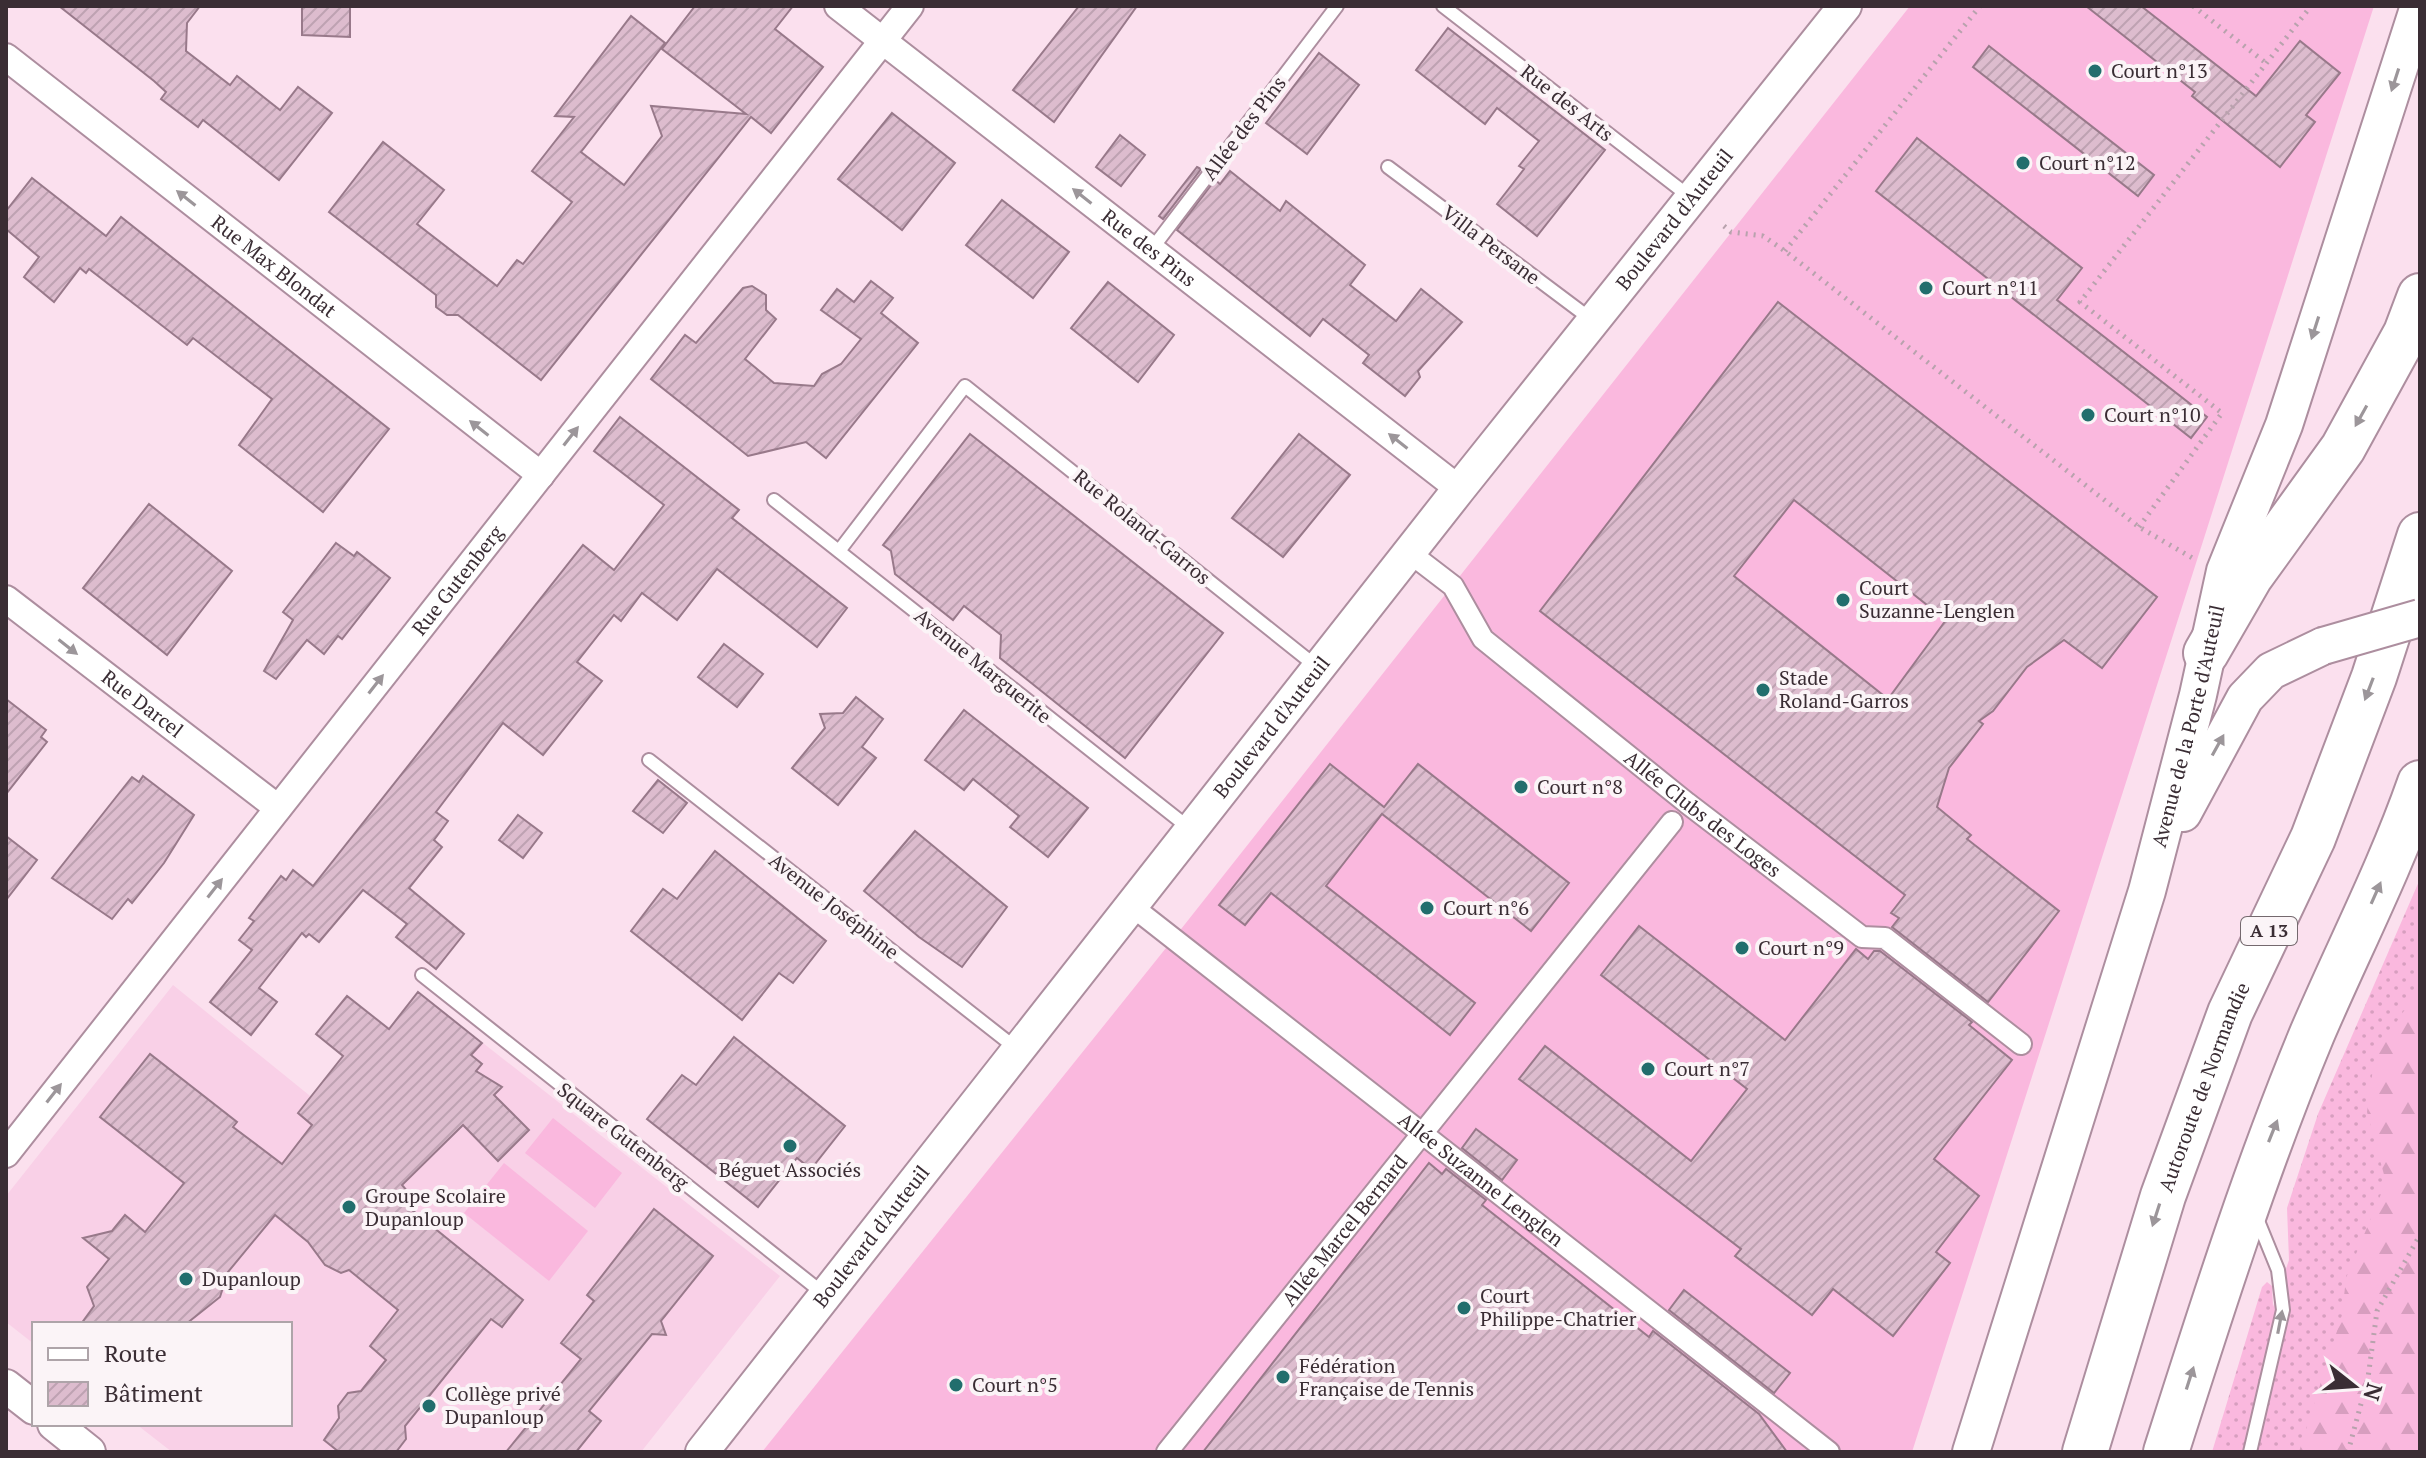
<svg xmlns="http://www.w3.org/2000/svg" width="2426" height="1458" font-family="'PT Serif',serif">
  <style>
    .built { fill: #f9d0e7 }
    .grass { fill: url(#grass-dots) }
    .forest { fill: url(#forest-firs) }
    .pitch { fill: #fab8de }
    .building { fill: url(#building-hatch); stroke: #98798a; stroke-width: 2; fill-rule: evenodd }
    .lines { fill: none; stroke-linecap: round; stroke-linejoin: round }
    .service-casing { stroke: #ad8e9f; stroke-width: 16 }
    .pedestrian-casing { stroke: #ad8e9f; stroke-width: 24 }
    .minor-casing { stroke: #ad8e9f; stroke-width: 30 }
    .tertiary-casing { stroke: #ad8e9f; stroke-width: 36 }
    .secondary-casing { stroke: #ad8e9f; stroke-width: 40 }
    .motorway-casing { stroke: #ad8e9f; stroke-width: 48 }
    .path { stroke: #b8a2ad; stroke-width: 5; stroke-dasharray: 2 6; stroke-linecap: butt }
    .service { stroke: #fff; stroke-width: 12 }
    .pedestrian { stroke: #fff; stroke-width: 20 }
    .minor { stroke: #fff; stroke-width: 26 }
    .tertiary { stroke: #fff; stroke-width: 32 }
    .secondary { stroke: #fff; stroke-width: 36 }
    .motorway { stroke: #fff; stroke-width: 44 }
    .secondary-bridge-casing { stroke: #ad8e9f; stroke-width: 40; stroke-linecap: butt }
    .secondary-bridge { stroke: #fff; stroke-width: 36 }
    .oneway { fill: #9c969a }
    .poi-dot { fill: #226e6d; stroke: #fbf4f7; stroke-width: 3 }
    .labels { text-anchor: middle; stroke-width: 8; stroke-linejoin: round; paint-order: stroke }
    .shield { fill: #fbf4f7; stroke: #74696e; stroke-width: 2 }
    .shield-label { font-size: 18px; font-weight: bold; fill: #3a2d34 }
    .poi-label { font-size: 20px; fill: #3a2d34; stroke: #fbf4f7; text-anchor: start }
    .street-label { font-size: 20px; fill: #3a2d34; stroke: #fbf4f7 }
  </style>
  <defs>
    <pattern id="grass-dots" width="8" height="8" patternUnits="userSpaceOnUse" patternTransform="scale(2)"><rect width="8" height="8" fill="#fab8de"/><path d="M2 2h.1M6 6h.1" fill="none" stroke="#d79ebf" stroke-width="1.8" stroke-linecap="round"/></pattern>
    <pattern id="forest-firs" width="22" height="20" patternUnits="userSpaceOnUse" patternTransform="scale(2)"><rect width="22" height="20" fill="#fab8de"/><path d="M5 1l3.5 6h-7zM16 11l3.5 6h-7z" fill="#d79ebf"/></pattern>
    <pattern id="building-hatch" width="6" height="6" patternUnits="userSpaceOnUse" patternTransform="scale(2)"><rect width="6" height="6" fill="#ddbcce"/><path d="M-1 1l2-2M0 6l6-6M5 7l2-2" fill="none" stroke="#bea2b2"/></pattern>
  </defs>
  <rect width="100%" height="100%" fill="#fbe0ee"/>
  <polygon class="built" points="173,985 325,1108 418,992 780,1276 641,1452 172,1452 136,1424 290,1424 290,1324 34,1324 34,1344 6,1322 6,1196"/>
  <polygon class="grass" points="2420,879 2420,1452 2212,1452 2262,1287 2267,1282 2272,1286 2273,1307 2289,1260 2287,1208 2318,1114"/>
  <polygon class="forest" points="2420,987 2420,1452 2299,1452 2342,1315 2346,1278 2386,1182 2367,1112 2375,1054"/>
  <g class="pitch">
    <polygon points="1910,6 2374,6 1912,1452 762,1452 1174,938"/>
    <polygon points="553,1118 622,1173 595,1208 525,1153"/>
    <polygon points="504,1163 588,1231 549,1281 464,1213"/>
  </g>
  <g class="building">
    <polygon points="59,6 200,6 187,23 186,51 230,85 237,76 280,110 298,87 332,113 279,180 203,120 198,127 161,99 166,92 154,81"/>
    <polygon points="302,6 350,6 350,37 302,35"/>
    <polygon points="695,6 793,6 775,29 823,67 771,133 751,117 541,380 458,315 447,315 436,307 436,295 329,212 383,142 444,190 417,224 497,286 517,260 523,264 572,202 532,171 574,117 555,116 631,16 665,43 581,152 624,185 662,136 651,106 746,114 662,49"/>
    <polygon points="1079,6 1137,6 1054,122 1013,90"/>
    <polygon points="2086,6 2141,6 2256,96 2300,41 2340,73 2306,115 2315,122 2280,167 2192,96 2195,92"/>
    <polygon points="1448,28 1605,150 1537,236 1497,204 1524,169 1519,166 1539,141 1497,108 1485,124 1416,70"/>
    <polygon points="1989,46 2154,175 2138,196 1973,67"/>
    <polygon points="1319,53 1359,85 1307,154 1266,123"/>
    <polygon points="892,113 955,163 902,230 838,179"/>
    <polygon points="1120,135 1145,155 1121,186 1096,167"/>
    <polygon points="1917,138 2082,268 2057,300 2207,417 2191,438 1876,191"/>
    <polygon points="1197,167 1201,169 1163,219 1159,216"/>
    <polygon points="1230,171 1280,211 1286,201 1365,265 1350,285 1396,321 1421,289 1462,322 1418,371 1420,377 1405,396 1363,363 1369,355 1323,319 1310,336 1177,230 1215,180 1220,184"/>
    <polygon points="32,178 106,236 121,217 389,429 323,512 239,445 272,399 193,338 187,345 89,269 86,273 80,268 54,302 24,277 39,257 6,229 6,211"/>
    <polygon points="1002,200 1069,252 1033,298 966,245"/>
    <polygon points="871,281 893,298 881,313 918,343 826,458 806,442 748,456 651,379 685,335 696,343 743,288 752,286 766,295 766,310 776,319 745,359 774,383 814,386 822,374 841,364 861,339 821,310 837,289 854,302"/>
    <polygon points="1108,282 1174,335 1138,382 1071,328"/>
    <path d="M1778,302L2157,597L2102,668L2064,640L2027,667L1993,711L1979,721L1983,724L1949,768L1937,807L1971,835L1967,839L2059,911L1988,1002L1892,927L1899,918L1891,913L1905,895L1540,611ZM1794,500L1946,620L1888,699L1734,576Z"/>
    <polygon points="620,417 739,510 732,518 847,608 817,647 717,569 677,620 642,593 621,621 614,615 577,662 602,681 543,755 503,723 436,812 448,821 434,840 442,847 409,888 464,934 436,969 396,937 407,924 363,890 319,942 309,934 306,937 302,933 259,988 277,1002 251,1035 210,1002 252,950 239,940 254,921 249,918 281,876 286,880 293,870 313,886 583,545 614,570 664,505 594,451"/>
    <polygon points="970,434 1223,633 1125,758 1000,658 1001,635 964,606 953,620 895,574 891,551 883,545"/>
    <polygon points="1299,434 1350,475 1283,557 1232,518"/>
    <polygon points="149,504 232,571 167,655 83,588"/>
    <polygon points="336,543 354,556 357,552 390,578 342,639 338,636 324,654 307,640 276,679 264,671 293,620 283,612"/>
    <polygon points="724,644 763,674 737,707 698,677"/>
    <polygon points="856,697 883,719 862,747 876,758 838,805 792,768 825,728 820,714 843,713"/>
    <polygon points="6,699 46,730 41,737 47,742 6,794"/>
    <polygon points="964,710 1088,808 1048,857 1010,827 1019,816 973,779 964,790 925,760"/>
    <polygon points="1330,764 1384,807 1418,764 1569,883 1531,931 1382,814 1326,886 1475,1003 1450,1035 1271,893 1245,925 1219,905"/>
    <polygon points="143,776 194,815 164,863 132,903 128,899 112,919 52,878 132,777 139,782"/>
    <polygon points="658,780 687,803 663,833 633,811"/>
    <polygon points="518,815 542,833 523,858 499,840"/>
    <polygon points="915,831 1007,907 962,967 919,937 864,891"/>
    <polygon points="6,836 37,860 6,900"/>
    <polygon points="715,851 826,941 793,983 779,973 742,1020 631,931 663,889 677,899"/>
    <polygon points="1639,926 1785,1040 1856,949 1868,959 1874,951 1880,951 1972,1022 1969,1025 2012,1060 1934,1159 1979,1196 1936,1252 1950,1263 1893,1336 1833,1289 1812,1315 1735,1256 1741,1249 1519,1079 1545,1046 1691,1161 1747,1089 1601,975"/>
    <polygon points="418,992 482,1043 471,1055 482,1064 476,1071 502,1087 494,1095 529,1130 498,1161 463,1125 402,1185 408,1192 401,1201 523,1300 502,1327 491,1319 405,1426 406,1439 396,1452 339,1452 324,1440 339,1418 338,1406 348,1393 361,1391 386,1360 370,1346 398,1310 349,1270 341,1273 325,1265 308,1242 275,1215 228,1272 220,1297 186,1324 81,1324 94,1306 87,1287 109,1259 83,1238 112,1231 125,1215 145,1232 184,1183 100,1117 150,1054 237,1122 233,1127 282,1164 312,1125 298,1113 343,1056 316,1034 347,996 389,1029"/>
    <polygon points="734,1037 845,1126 811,1169 797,1158 758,1207 647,1119 682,1075 696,1085"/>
    <polygon points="1476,1129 1517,1160 1502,1180 1462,1148"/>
    <polygon points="1429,1163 1442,1174 1446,1169 1486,1200 1482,1205 1649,1337 1653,1331 1759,1414 1787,1452 1203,1452"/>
    <polygon points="654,1209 713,1256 661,1321 666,1335 652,1334 589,1411 601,1421 576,1452 506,1452 581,1359 561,1343 594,1301 587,1295"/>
    <polygon points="1684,1290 1790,1373 1774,1393 1669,1310"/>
  </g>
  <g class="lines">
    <g class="service-casing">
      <g id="service">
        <polyline points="1443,6 1690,197"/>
        <polyline points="1388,167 1592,320"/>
        <polyline points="1151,250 1337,6"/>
        <polyline points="774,500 1189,828"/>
        <polyline points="839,551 965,386 1317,667"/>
        <polyline points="649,760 1017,1049"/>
        <polyline points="422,975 824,1294"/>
        <polyline points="2250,1452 2283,1310 2278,1270 2256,1216"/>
      </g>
    </g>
    <g class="pedestrian-casing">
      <g id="pedestrian">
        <path id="s1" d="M1410,553L1453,586L1483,639L1687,803L1862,937L1885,938L2021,1044"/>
        <path id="s2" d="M1133,907L1829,1452"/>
        <path id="s3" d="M1167,1452L1672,822"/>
      </g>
    </g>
    <g class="minor-casing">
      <g id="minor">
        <path id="s4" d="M838,6L1459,489"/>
        <path id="s5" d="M6,57L541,475"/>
        <path id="s6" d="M6,599L278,808"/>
        <path id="s7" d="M6,1154L910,6"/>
      </g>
    </g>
    <g class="tertiary-casing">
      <g id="tertiary">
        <polyline points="6,1386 34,1408"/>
        <polyline points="54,1424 89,1452"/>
        <path id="s8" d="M702,1452L1459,489L1845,6"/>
      </g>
    </g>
    <g class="secondary-casing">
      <g id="secondary">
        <polyline points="2183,813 2245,698 2271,671 2323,646"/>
        <path id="s9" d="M1971,1452L2147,891L2198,695L2225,571L2284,425L2419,6"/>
      </g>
    </g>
    <g class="motorway-casing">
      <g id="motorway">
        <polyline points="2206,653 2250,577 2343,448 2406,333 2420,296"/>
        <path id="s10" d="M2085,1452L2163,1196L2230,1013L2313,838L2374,677L2420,535"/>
        <path d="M2166,1452C2211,1311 2255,1171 2312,1034C2348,950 2390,869 2420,783"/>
      </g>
    </g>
    <g class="path">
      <polyline points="2193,6 2266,63"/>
      <polyline points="1724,226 1731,232 1763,236 1785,251 2139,527 2196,560"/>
      <polyline points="1785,251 1980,6"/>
      <polyline points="2139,527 2222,413 2080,302 2311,6"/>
      <polyline points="2348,1452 2368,1378 2377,1311 2420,1235"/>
    </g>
    <use href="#service" class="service"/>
    <use href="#pedestrian" class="pedestrian"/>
    <use href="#minor" class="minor"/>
    <use href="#tertiary" class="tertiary"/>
    <use href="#secondary" class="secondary"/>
    <use href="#motorway" class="motorway"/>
    <g class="secondary-bridge-casing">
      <polyline id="secondary-bridge" points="2323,646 2420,618"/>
    </g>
    <use href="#secondary-bridge" class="secondary-bridge"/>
  </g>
  <defs><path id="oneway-solid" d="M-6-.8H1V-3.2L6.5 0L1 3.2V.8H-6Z" transform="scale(2)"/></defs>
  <g class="oneway">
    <use href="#oneway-solid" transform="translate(2395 80) rotate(108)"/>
    <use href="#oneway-solid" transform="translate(1082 196) rotate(-142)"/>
    <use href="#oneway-solid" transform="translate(186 198) rotate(-142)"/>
    <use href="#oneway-solid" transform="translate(2315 328) rotate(108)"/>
    <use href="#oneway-solid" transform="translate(2361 416) rotate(119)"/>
    <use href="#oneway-solid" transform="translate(479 428) rotate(-142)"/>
    <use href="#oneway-solid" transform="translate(571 436) rotate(-52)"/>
    <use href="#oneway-solid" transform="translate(1398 441) rotate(-142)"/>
    <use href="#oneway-solid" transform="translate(68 647) rotate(38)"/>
    <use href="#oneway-solid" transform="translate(376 684) rotate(-52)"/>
    <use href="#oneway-solid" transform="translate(2369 689) rotate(111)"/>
    <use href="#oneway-solid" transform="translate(2218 745) rotate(-61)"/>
    <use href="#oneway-solid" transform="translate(215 888) rotate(-52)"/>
    <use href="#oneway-solid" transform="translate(2376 893) rotate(-66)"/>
    <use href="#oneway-solid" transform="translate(54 1093) rotate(-52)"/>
    <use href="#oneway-solid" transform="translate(2273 1131) rotate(-68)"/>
    <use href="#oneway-solid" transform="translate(2156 1215) rotate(108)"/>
    <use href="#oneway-solid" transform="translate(2280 1322) rotate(-79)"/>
    <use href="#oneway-solid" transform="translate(2190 1378) rotate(-72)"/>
  </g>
  <g class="poi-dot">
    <circle cx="2095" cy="71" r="8"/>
    <circle cx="2023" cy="163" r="8"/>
    <circle cx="1926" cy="288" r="8"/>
    <circle cx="2088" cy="415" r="8"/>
    <circle cx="1843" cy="600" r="8"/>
    <circle cx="1763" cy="690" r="8"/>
    <circle cx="1521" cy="787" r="8"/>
    <circle cx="1427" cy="908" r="8"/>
    <circle cx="1742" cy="948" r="8"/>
    <circle cx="1648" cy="1069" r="8"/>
    <circle cx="790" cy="1146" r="8"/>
    <circle cx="349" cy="1207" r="8"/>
    <circle cx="186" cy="1279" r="8"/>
    <circle cx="1464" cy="1308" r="8"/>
    <circle cx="1283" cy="1377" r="8"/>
    <circle cx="956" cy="1385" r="8"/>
    <circle cx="429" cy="1406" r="8"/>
  </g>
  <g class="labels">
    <rect class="shield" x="2241" y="917" width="56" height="28" rx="6"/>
    <g class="shield-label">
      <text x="2269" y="937">A 13</text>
    </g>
    <g class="poi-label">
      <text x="2111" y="78">Court n°13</text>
      <text x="2039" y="170">Court n°12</text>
      <text x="1942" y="295">Court n°11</text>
      <text x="2104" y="422">Court n°10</text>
      <text x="1859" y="595">Court<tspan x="1859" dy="23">Suzanne-Lenglen</tspan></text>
      <text x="1779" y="685">Stade<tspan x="1779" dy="23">Roland-Garros</tspan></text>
      <text x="1537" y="794">Court n°8</text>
      <text x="1443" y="915">Court n°6</text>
      <text x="1758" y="955">Court n°9</text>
      <text x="1664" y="1076">Court n°7</text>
      <text x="790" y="1177" text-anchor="middle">Béguet Associés</text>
      <text x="365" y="1203">Groupe Scolaire<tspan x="365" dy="23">Dupanloup</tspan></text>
      <text x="202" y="1286">Dupanloup</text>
      <text x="1480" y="1303">Court<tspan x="1480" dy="23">Philippe-Chatrier</tspan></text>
      <text x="1299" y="1373">Fédération<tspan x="1299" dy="23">Française de Tennis</tspan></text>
      <text x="972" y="1392">Court n°5</text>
      <text x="445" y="1401">Collège privé<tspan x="445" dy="23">Dupanloup</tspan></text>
    </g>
    <g class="street-label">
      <text transform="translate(1567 103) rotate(38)" y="7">Rue des Arts</text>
      <text transform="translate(1244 128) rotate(-53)" y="7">Allée des Pins</text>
      <text dy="7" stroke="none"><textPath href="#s8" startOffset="1570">Boulevard d'Auteuil</textPath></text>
      <text transform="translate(1491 245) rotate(37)" y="7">Villa Persane</text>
      <text dy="7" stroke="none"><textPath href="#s4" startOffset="394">Rue des Pins</textPath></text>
      <text dy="7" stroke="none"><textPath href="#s5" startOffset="340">Rue Max Blondat</textPath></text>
      <text transform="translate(1142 527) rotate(39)" y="7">Rue Roland-Garros</text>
      <text dy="7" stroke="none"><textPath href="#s7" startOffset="730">Rue Gutenberg</textPath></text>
      <text transform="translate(983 666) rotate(39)" y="7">Avenue Marguerite</text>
      <text dy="7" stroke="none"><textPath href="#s6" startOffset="172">Rue Darcel</textPath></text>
      <text dy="7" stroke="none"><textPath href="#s9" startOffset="758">Avenue de la Porte d'Auteuil</textPath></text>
      <text dy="7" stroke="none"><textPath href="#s8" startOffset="922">Boulevard d'Auteuil</textPath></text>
      <text dy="7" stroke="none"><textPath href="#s1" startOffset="396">Allée Clubs des Loges</textPath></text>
      <text transform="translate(834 906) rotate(38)" y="7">Avenue Joséphine</text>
      <text dy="7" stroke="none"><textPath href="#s10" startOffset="384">Autoroute de Normandie</textPath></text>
      <text transform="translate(623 1136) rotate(38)" y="7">Square Gutenberg</text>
      <text dy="7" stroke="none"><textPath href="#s2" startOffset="442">Allée Suzanne Lenglen</textPath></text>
      <text dy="7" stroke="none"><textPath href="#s3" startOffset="284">Allée Marcel Bernard</textPath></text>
      <text dy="7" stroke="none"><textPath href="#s8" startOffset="274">Boulevard d'Auteuil</textPath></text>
    </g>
  </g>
  <rect width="2426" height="1458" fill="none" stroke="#3a2d34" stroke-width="16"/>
  <rect x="32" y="1322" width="260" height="104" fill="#fbf4f7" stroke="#aea4a9" stroke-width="2"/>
  <rect x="48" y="1348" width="40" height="12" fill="#ffffff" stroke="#aea4a9" stroke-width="2"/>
  <text x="104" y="1362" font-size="24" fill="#3a2d34">Route</text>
  <rect x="48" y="1382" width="40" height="24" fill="url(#building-hatch)" stroke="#aea4a9" stroke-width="2"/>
  <text x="104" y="1402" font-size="24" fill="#3a2d34">Bâtiment</text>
  <g transform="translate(2354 1386) rotate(107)" stroke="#fbf4f7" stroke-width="6" paint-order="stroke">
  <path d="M0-6L14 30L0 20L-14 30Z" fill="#3a2d34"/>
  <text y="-12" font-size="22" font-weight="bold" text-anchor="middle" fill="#3a2d34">N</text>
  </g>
</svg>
